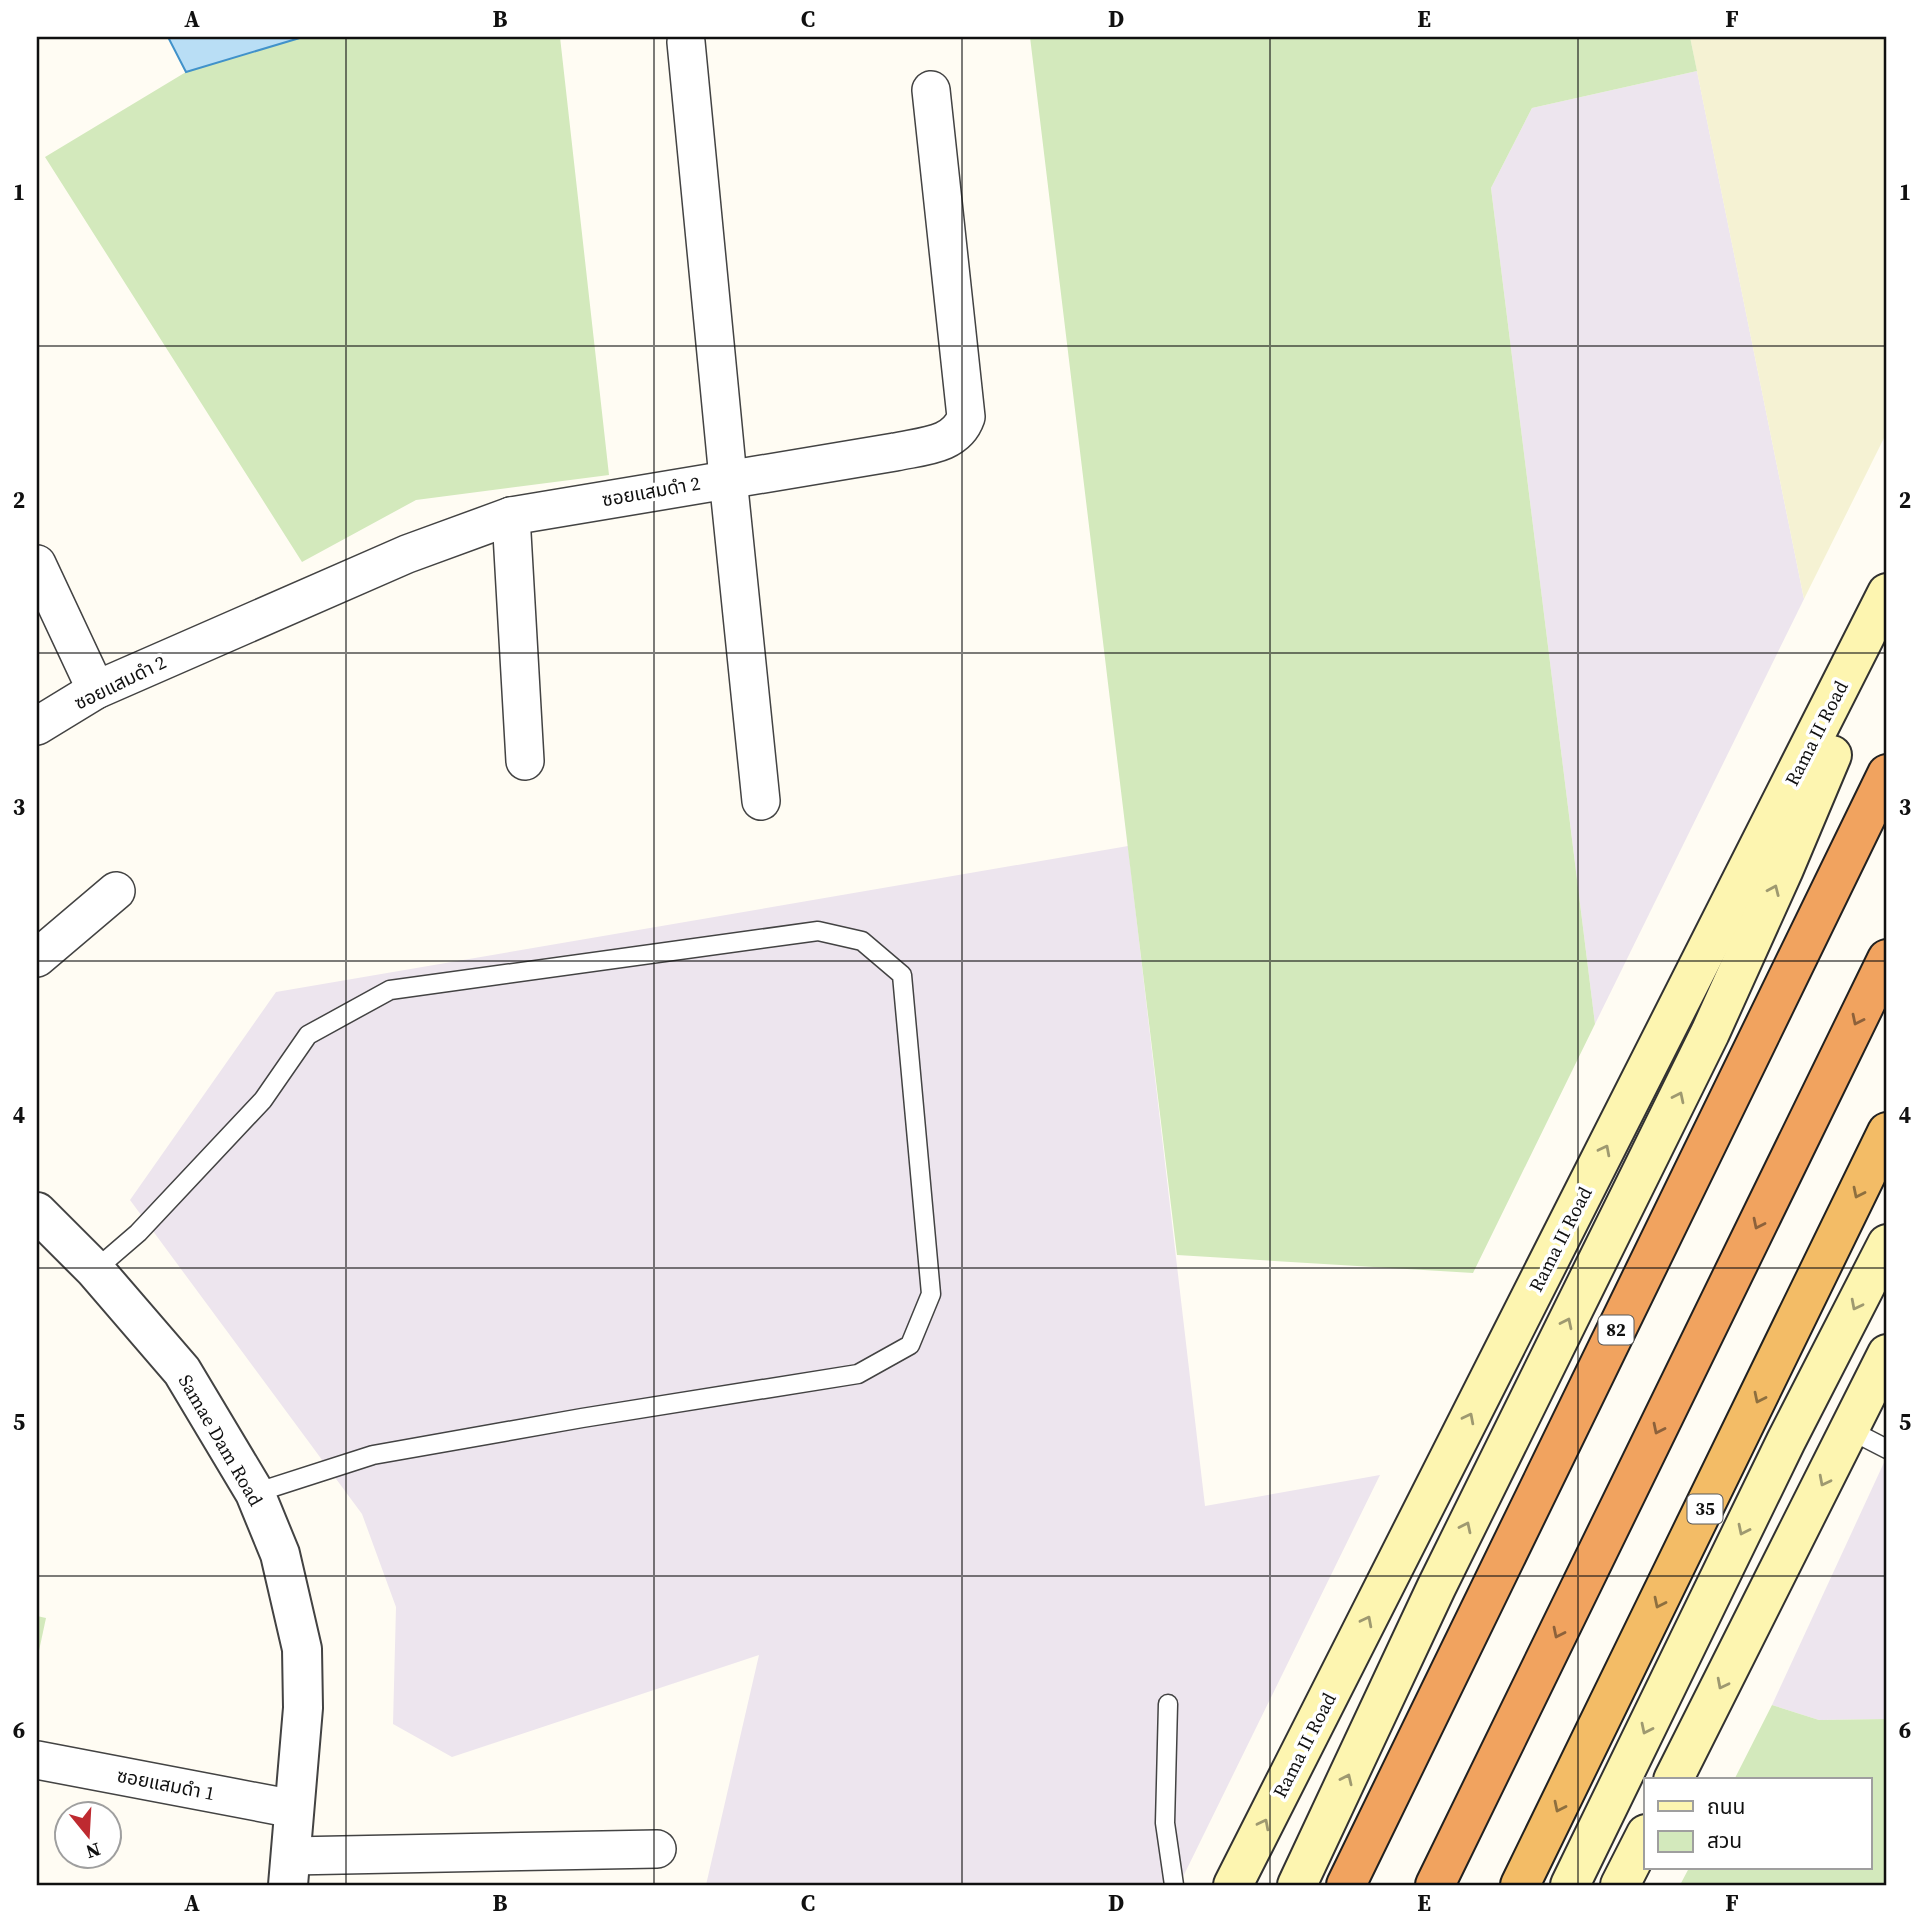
<svg xmlns="http://www.w3.org/2000/svg" width="1924" height="1922" font-family="'Source Serif 4','Noto Sans Thai',serif">
  <style>
    .industrial { fill: #ede5ee }
    .farmland { fill: #f5f2d3 }
    .green { fill: #d3e9bc }
    .water { fill: #b9def5; stroke: #4192ca; stroke-width: 2 }
    .lines { fill: none; stroke-linecap: round; stroke-linejoin: round }
    .service-casing { stroke: #434343; stroke-width: 21 }
    .minor-casing { stroke: #434343; stroke-width: 40 }
    .tertiary-casing { stroke: #434343; stroke-width: 42 }
    .secondary-casing { stroke: #323232; stroke-width: 42 }
    .trunk-casing { stroke: #212121; stroke-width: 42 }
    .motorway-casing { stroke: #212121; stroke-width: 42 }
    .service { stroke: #fff; stroke-width: 18 }
    .minor { stroke: #fff; stroke-width: 37 }
    .tertiary { stroke: #fff; stroke-width: 38 }
    .secondary { stroke: #fdf5b0; stroke-width: 38 }
    .trunk { stroke: #f3bc66; stroke-width: 38 }
    .motorway { stroke: #f1a35f; stroke-width: 38 }
    .oneway { stroke: #9e9970 }
    .oneway2 { stroke: #8c613b }
    .oneway3 { stroke: #8d6f3f }
    .grid { fill: none; stroke: #101010; stroke-width: 2; stroke-opacity: 0.55 }
    .labels { text-anchor: middle; stroke-width: 7; stroke-linejoin: round; paint-order: stroke }
    .shield { fill: #fff; stroke: #585858; stroke-width: 2 }
    .shield-label { font-size: 18px; font-weight: bold; fill: #101010 }
    .street-label { font-size: 19px; fill: #101010; stroke: #fff }
    .neatline { fill: none; stroke: #101010; stroke-width: 2.5 }
    .grid-label { font-size: 23px; text-anchor: middle; font-weight: bold; fill: #101010 }
  </style>
  <rect width="100%" height="100%" fill="#fffcf3"/>
  <g class="industrial">
    <polygon points="1697,71 1804,599 1595,1024 1491,188 1532,108"/>
    <polygon points="1128,846 1205,1506 1380,1475 1179,1885 706,1885 759,1655 452,1757 393,1724 396,1607 362,1514 130,1200 276,992"/>
    <polygon points="1887,1456 1887,1719 1819,1720 1772,1705"/>
  </g>
  <polygon class="farmland" points="1690,37 1887,37 1887,432 1804,599"/>
  <g class="green">
    <polygon points="303,37 560,37 609,475 416,500 302,562 45,157 186,72"/>
    <polygon points="1030,37 1690,37 1697,71 1532,108 1491,188 1595,1024 1473,1273 1177,1255"/>
    <polygon points="37,1616 46,1618 37,1660"/>
    <polygon points="1772,1705 1819,1720 1887,1719 1887,1885 1680,1885 1689,1868 1870,1868 1870,1780 1734,1780"/>
  </g>
  <polygon class="water" points="168,37 303,37 186,72"/>
  <g class="lines">
    <g class="service-casing">
      <g id="service">
        <polyline points="95,1270 138,1233 263,1100 308,1035 390,990 818,931 862,941 902,975 931,1294 910,1345 858,1374 582,1418 373,1455 255,1493"/>
        <polyline points="1850,1430 1887,1449"/>
        <polyline points="1168,1704 1165,1823 1174,1885"/>
      </g>
    </g>
    <g class="minor-casing">
      <g id="minor">
        <polyline points="686,42 728,478 761,801"/>
        <polyline points="511,516 525,761"/>
        <polyline points="37,564 96,690"/>
        <path d="M37,726L96,690L407,554L511,516L895,452C922,446 956,446 966,417L931,90"/>
        <polyline points="37,958 116,891"/>
        <polyline points="37,1760 294,1809"/>
        <polyline points="291,1856 657,1849"/>
      </g>
    </g>
    <g class="tertiary-casing">
      <polyline id="tertiary" points="37,1212 95,1270 182,1371 255,1493 280,1554 302,1649 303,1708 288,1885"/>
    </g>
    <g class="secondary-casing">
      <g id="secondary">
        <polyline points="1673,1780 1887,1354"/>
        <polyline points="1233,1885 1887,593"/>
        <polyline points="1297,1885 1436,1588 1710,1033 1784,869 1832,755"/>
        <polyline points="1570,1885 1786,1441 1887,1244"/>
        <polyline points="1620,1885 1646,1834"/>
      </g>
    </g>
    <g class="trunk-casing">
      <polyline id="trunk" points="1520,1885 1887,1132"/>
    </g>
    <g class="motorway-casing">
      <g id="motorway">
        <polyline points="1346,1885 1887,774"/>
        <polyline points="1435,1885 1887,959"/>
      </g>
    </g>
    <use href="#service" class="service"/>
    <use href="#minor" class="minor"/>
    <use href="#tertiary" class="tertiary"/>
    <use href="#secondary" class="secondary"/>
    <use href="#trunk" class="trunk"/>
    <use href="#motorway" class="motorway"/>
  </g>
  <defs><path id="oneway-chevron" d="M-2-3.5L2.5 0L-2 3.5" fill="none" stroke-width="1.6" stroke-linecap="round" stroke-linejoin="round" transform="scale(1.75)"/></defs>
  <g class="oneway">
    <use href="#oneway-chevron" transform="translate(1774 890) rotate(-66)"/>
    <use href="#oneway-chevron" transform="translate(1679 1097) rotate(-64)"/>
    <use href="#oneway-chevron" transform="translate(1605 1150) rotate(-63)"/>
    <use href="#oneway-chevron" transform="translate(1856 1305) rotate(117)"/>
    <use href="#oneway-chevron" transform="translate(1567 1323) rotate(-64)"/>
    <use href="#oneway-chevron" transform="translate(1469 1418) rotate(-63)"/>
    <use href="#oneway-chevron" transform="translate(1824 1481) rotate(117)"/>
    <use href="#oneway-chevron" transform="translate(1466 1527) rotate(-64)"/>
    <use href="#oneway-chevron" transform="translate(1743 1530) rotate(116)"/>
    <use href="#oneway-chevron" transform="translate(1367 1621) rotate(-63)"/>
    <use href="#oneway-chevron" transform="translate(1722 1684) rotate(117)"/>
    <use href="#oneway-chevron" transform="translate(1646 1729) rotate(116)"/>
    <use href="#oneway-chevron" transform="translate(1347 1779) rotate(-65)"/>
    <use href="#oneway-chevron" transform="translate(1264 1824) rotate(-63)"/>
  </g>
  <g class="oneway2">
    <use href="#oneway-chevron" transform="translate(1857 1020) rotate(116)"/>
    <use href="#oneway-chevron" transform="translate(1758 1224) rotate(116)"/>
    <use href="#oneway-chevron" transform="translate(1658 1429) rotate(116)"/>
    <use href="#oneway-chevron" transform="translate(1558 1633) rotate(116)"/>
  </g>
  <g class="oneway3">
    <use href="#oneway-chevron" transform="translate(1858 1193) rotate(116)"/>
    <use href="#oneway-chevron" transform="translate(1759 1398) rotate(116)"/>
    <use href="#oneway-chevron" transform="translate(1659 1603) rotate(116)"/>
    <use href="#oneway-chevron" transform="translate(1559 1807) rotate(116)"/>
  </g>
  <path class="grid" d="M346,37V1885M654,37V1885M962,37V1885M1270,37V1885M1578,37V1885M37,346H1887M37,653H1887M37,961H1887M37,1268H1887M37,1576H1887"/>
  <g class="labels">
    <g class="shield">
      <rect x="1598.5" y="1315.5" width="35" height="29" rx="5"/>
      <rect x="1687.5" y="1494.5" width="35" height="29" rx="5"/>
    </g>
    <g class="shield-label">
      <text x="1616" y="1336">82</text>
      <text x="1705" y="1515">35</text>
    </g>
    <g class="street-label">
      <text transform="translate(651 491) rotate(-10)" y="7">ซอยแสมดำ 2</text>
      <text transform="translate(120 682) rotate(-26)" y="7">ซอยแสมดำ 2</text>
      <text transform="translate(1816 733) rotate(-63)" y="7">Rama II Road</text>
      <text transform="translate(1560 1239) rotate(-63)" y="7">Rama II Road</text>
      <text transform="translate(221 1440) rotate(60)" y="7">Samae Dam Road</text>
      <text transform="translate(1304 1745) rotate(-63)" y="7">Rama II Road</text>
      <text transform="translate(166 1784) rotate(11)" y="7">ซอยแสมดำ 1</text>
    </g>
  </g>
  <rect width="1924" height="1922" fill="none" stroke="#ffffff" stroke-width="77"/>
  <rect x="1644" y="1778" width="228" height="91" fill="#ffffff" stroke="#9f9f9f" stroke-width="2"/>
  <rect x="1658" y="1801" width="35" height="10" fill="#fdf5b0" stroke="#9f9f9f" stroke-width="2"/>
  <text x="1707" y="1814" font-size="21" fill="#101010">ถนน</text>
  <rect x="1658" y="1831" width="35" height="21" fill="#d3e9bc" stroke="#9f9f9f" stroke-width="2"/>
  <text x="1707" y="1848" font-size="21" fill="#101010">สวน</text>
  <g transform="translate(88 1835) rotate(162)"><circle r="33" fill="#ffffff" stroke="#9f9f9f" stroke-width="2"/>
  <path d="M0-5L12 26L0 18L-12 26Z" fill="#be2a30"/>
  <text y="-10" font-size="19" font-weight="bold" text-anchor="middle" fill="#101010">N</text>
  </g>
  <rect x="38" y="38" width="1847" height="1846" class="neatline"/>
  <g class="grid-label">
    <text x="192" y="27">A</text>
    <text x="500" y="27">B</text>
    <text x="808" y="27">C</text>
    <text x="1116" y="27">D</text>
    <text x="1424" y="27">E</text>
    <text x="1732" y="27">F</text>
    <text x="19" y="200">1</text>
    <text x="1905" y="200">1</text>
    <text x="19" y="508">2</text>
    <text x="1905" y="508">2</text>
    <text x="19" y="815">3</text>
    <text x="1905" y="815">3</text>
    <text x="19" y="1123">4</text>
    <text x="1905" y="1123">4</text>
    <text x="19" y="1430">5</text>
    <text x="1905" y="1430">5</text>
    <text x="19" y="1738">6</text>
    <text x="1905" y="1738">6</text>
    <text x="192" y="1911">A</text>
    <text x="500" y="1911">B</text>
    <text x="808" y="1911">C</text>
    <text x="1116" y="1911">D</text>
    <text x="1424" y="1911">E</text>
    <text x="1732" y="1911">F</text>
  </g>
</svg>
